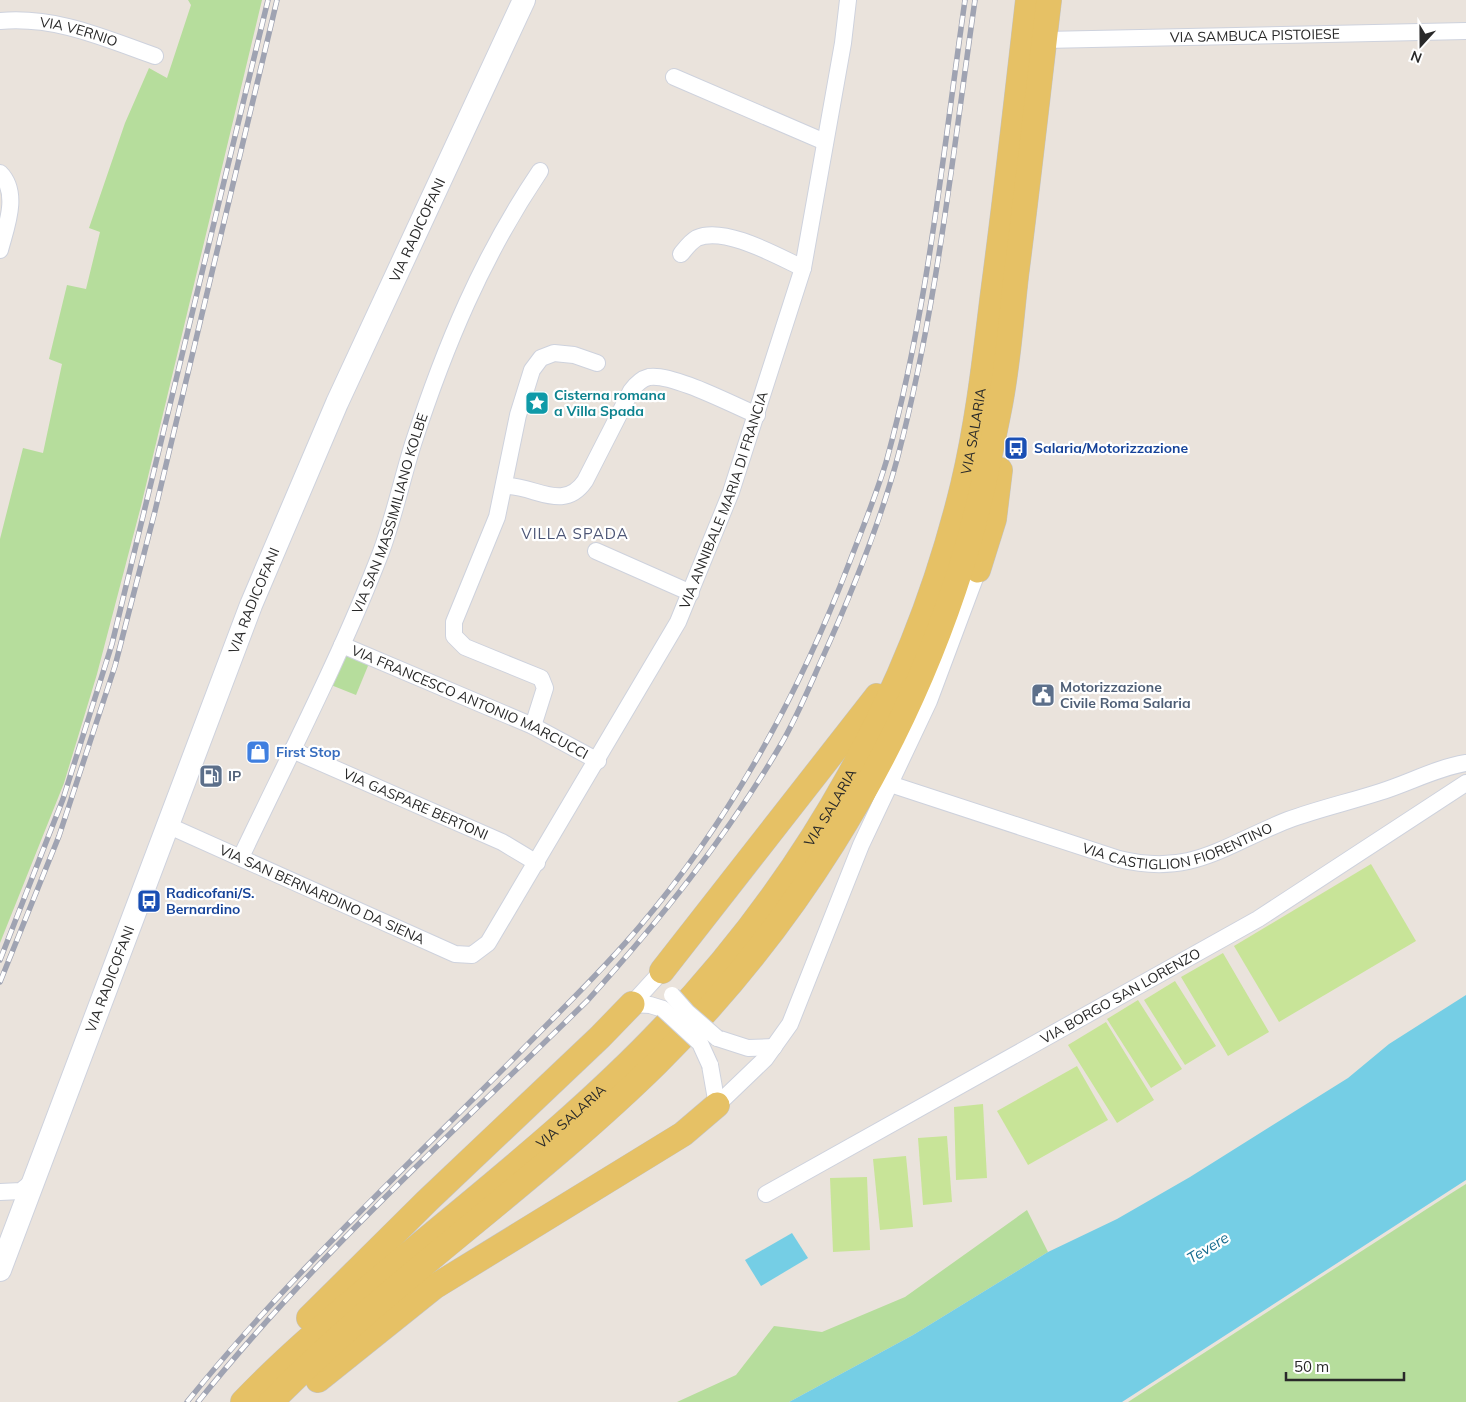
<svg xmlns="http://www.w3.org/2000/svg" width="1466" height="1402" font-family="Mulish,sans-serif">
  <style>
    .green { fill: #b6dd9c }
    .pitch { fill: #c8e498 }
    .water { fill: #75cee5 }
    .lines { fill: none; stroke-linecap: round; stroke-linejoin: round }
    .street-casing { stroke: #ced2dd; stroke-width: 18 }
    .secondary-casing { stroke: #ced2dd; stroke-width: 24 }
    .primary-casing { stroke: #c3c3c3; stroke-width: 26 }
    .street { stroke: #fff; stroke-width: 16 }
    .secondary { stroke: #fff; stroke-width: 22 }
    .primary { stroke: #e6c165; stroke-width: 25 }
    .rail-casing { stroke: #9fa3b2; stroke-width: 5.5 }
    .rail { stroke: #fff; stroke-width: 4; stroke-dasharray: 11; stroke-linecap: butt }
    .street-bridge-casing { stroke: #ced2dd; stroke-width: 18; stroke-linecap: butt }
    .street-bridge { stroke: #fff; stroke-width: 16 }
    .labels { text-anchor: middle; stroke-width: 4.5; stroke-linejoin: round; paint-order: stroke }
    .street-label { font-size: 14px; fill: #292929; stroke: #fff }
    .culture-label { font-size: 14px; font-weight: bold; fill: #0d838f; stroke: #fff; text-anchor: start }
    .transit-label { font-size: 14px; font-weight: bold; fill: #164399; stroke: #fff; text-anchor: start }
    .service-label { font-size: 14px; font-weight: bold; fill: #4e5e75; stroke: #fff; text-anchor: start }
    .shop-label { font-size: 14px; font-weight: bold; fill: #366cbe; stroke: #fff; text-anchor: start }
    .neighbourhood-label { font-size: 15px; letter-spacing: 1px; fill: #4d5676; stroke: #fff }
    .water-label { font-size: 15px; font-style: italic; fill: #176c8f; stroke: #fff }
  </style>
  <rect width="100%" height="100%" fill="#eae3dc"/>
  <g class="green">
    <polygon points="188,0 262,0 141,506 97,674 64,783 0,943 0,539 23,448 43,453 62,364 49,359 67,285 86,289 100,232 89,228 125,123 149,68 167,78 191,5"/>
    <polygon points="345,651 370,661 356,695 331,685"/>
    <polygon points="1466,1184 1466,1402 1128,1402 1450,1194"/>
    <polygon points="1027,1210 1048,1252 913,1335 789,1402 677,1402 736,1375 774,1326 822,1332 905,1297"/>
  </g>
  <g class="pitch">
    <polygon points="1371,864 1416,941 1279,1022 1234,946"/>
    <polygon points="1223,953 1269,1032 1228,1056 1181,977"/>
    <polygon points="1175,981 1216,1046 1185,1065 1144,1000"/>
    <polygon points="1138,1000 1182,1069 1151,1088 1107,1019"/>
    <polygon points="1106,1022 1154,1100 1117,1123 1068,1045"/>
    <polygon points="1077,1066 1108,1120 1028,1165 997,1111"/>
    <polygon points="983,1104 987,1178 956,1180 954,1107"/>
    <polygon points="947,1136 952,1202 923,1205 918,1138"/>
    <polygon points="906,1156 913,1227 880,1230 873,1159"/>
    <polygon points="867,1177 870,1250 833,1252 830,1178"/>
  </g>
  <g class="water">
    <polygon points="1466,995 1466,1180 1122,1402 789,1402 913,1335 1048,1252 1117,1219 1190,1177 1348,1078 1389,1044"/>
    <polygon points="792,1233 808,1258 761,1286 745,1260"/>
  </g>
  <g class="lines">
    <g class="street-casing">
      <g id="street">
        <path id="s1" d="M0,21C56,16 104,38 155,56"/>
        <path id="s2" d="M1044,40L1466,31"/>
        <polyline points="674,77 825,142"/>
        <path d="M0,173C20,193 6,227 0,250"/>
        <path d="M681,254C686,248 690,242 697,238C725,226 777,256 803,268"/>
        <path d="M504,486C535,485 563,513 585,481L631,391C636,384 641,379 649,377C672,373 733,405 757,415"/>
        <polyline points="596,551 691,593"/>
        <path id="s3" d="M342,645L533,726L598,761"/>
        <polyline points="533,726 545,688 541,678 465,647 454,636 454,622 497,517 518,415 532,370 541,358 554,353 574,355 597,363"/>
        <path id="s4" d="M292,750L502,842L537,863"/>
        <path id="s5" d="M890,784L1119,859C1192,877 1224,845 1288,820C1318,809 1349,802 1380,792C1409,783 1436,768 1466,763"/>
        <path id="s6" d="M167,825L455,954L472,955L488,943L678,622L731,492L803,268L843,43L848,0"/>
        <path id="s7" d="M241,857C289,756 341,656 381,552C394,517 402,479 413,444C445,346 482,257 540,171"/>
        <polyline points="632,1004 662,971"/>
        <polyline points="632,1004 650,1005 663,1009"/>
        <polyline points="717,1038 748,1048 774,1047"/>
        <polyline points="710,1065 717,1105"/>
        <polyline points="717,1105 765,1059 790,1024 861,845 929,701 978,570"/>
        <polyline points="0,1192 21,1191 32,1182"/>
        <path id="s8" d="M766,1194L1258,919L1466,783"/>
      </g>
    </g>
    <g class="secondary-casing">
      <g id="secondary">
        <path id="s9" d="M0,1270L251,605L337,403L524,0"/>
      </g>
    </g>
    <g class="primary-casing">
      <g id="primary">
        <polyline points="978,570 994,519 1000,470"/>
        <polyline points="662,971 877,696"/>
        <polyline points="309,1318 427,1201 600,1037 632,1004"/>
        <polyline points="318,1380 434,1287 683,1134 717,1105"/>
        <path id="s10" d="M243,1402C288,1355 337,1314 387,1272C481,1193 580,1116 665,1026C809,875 914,688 963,485C978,422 985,358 993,293C1006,196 1017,98 1028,0"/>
        <path d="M271,1402C391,1280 535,1183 657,1063C790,931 894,767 954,589C974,531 987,470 999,410C1008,366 1011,320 1016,276C1028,184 1038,92 1049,0"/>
      </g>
    </g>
    <use href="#street" class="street"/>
    <use href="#secondary" class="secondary"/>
    <use href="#primary" class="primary"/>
    <g class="rail-casing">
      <g id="rail">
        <polyline points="0,960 63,799 112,644 268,0"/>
        <polyline points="0,982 59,836 115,666 155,511 277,0"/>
        <path d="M187,1402C290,1274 410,1164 525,1047C564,1007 604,969 640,926C731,819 800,692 850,561C863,527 877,493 887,459C928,309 943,153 965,0"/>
        <path d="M198,1402C315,1256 455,1131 588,1000C659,921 726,838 780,746C796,719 808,690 821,661C851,595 879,527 898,456C937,307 953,152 975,0"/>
      </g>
    </g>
    <use href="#rail" class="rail"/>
    <g class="street-bridge-casing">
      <g id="street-bridge">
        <polyline points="672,995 687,1012 717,1038"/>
        <polyline points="663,1009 700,1043 710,1065"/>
      </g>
    </g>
    <use href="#street-bridge" class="street-bridge"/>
  </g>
  <defs>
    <g id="sight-square" transform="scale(1.25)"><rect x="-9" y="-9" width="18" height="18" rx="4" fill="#0f9aa8" stroke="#fff"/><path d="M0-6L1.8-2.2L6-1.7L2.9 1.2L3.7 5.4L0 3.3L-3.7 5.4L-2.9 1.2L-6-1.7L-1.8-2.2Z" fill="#fff"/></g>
    <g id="bus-square" transform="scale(1.25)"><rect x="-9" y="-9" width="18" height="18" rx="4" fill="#1a4fb4" stroke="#fff"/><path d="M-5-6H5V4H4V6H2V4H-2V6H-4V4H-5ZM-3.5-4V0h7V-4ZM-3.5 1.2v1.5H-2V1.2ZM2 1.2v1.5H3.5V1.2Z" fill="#fff"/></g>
    <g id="civic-square" transform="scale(1.25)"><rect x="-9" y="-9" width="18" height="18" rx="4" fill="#5c6f8a" stroke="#fff"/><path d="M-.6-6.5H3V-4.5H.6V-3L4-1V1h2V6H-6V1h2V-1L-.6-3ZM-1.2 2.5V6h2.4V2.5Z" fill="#fff"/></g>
    <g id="shop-square" transform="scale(1.25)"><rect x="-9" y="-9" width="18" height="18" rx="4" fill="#3f7fe0" stroke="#fff"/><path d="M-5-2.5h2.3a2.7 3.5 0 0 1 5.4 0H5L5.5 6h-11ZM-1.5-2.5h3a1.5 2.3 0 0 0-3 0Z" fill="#fff"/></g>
    <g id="fuel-square" transform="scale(1.25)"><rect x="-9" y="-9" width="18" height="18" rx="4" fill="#5c6f8a" stroke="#fff"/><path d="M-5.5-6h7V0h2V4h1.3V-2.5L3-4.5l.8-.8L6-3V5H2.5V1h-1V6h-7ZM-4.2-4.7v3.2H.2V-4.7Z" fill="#fff"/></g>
  </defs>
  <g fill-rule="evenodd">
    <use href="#sight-square" x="537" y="403"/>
    <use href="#bus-square" x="1016" y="448"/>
    <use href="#civic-square" x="1043" y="695"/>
    <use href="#shop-square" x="258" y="752"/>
    <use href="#fuel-square" x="211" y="776"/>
    <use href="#bus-square" x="149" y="901"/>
  </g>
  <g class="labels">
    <g class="street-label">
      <text dy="5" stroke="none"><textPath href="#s1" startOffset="80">VIA VERNIO</textPath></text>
      <text dy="5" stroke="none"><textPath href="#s2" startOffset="211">VIA SAMBUCA PISTOIESE</textPath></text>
      <text dy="5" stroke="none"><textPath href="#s9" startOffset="1121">VIA RADICOFANI</textPath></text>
      <text dy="5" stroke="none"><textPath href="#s10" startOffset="1245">VIA SALARIA</textPath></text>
      <text dy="5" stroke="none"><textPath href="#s6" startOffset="856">VIA ANNIBALE MARIA DI FRANCIA</textPath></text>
      <text dy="5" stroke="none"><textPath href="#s7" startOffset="375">VIA SAN MASSIMILIANO KOLBE</textPath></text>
      <text dy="5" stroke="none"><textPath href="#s9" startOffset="716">VIA RADICOFANI</textPath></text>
      <text dy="5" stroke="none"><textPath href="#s3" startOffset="140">VIA FRANCESCO ANTONIO MARCUCCI</textPath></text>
      <text dy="5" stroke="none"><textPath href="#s4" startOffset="135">VIA GASPARE BERTONI</textPath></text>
      <text dy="5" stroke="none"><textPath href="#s10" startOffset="840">VIA SALARIA</textPath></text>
      <text dy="5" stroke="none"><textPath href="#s5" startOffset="302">VIA CASTIGLION FIORENTINO</textPath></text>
      <text dy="5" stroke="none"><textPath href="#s6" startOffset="170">VIA SAN BERNARDINO DA SIENA</textPath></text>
      <text dy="5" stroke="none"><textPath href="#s9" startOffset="311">VIA RADICOFANI</textPath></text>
      <text dy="5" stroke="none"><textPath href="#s8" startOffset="406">VIA BORGO SAN LORENZO</textPath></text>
      <text dy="5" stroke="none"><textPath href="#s10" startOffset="435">VIA SALARIA</textPath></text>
    </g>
    <g class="culture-label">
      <text x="554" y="400">Cisterna romana<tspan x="554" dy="16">a Villa Spada</tspan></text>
    </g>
    <g class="transit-label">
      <text x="1034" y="453">Salaria/Motorizzazione</text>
      <text x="166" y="898">Radicofani/S.<tspan x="166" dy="16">Bernardino</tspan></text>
    </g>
    <g class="service-label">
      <text x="1060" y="692">Motorizzazione<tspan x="1060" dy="16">Civile Roma Salaria</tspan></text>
      <text x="228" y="781">IP</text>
    </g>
    <g class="shop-label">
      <text x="276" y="757">First Stop</text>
    </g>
    <g class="neighbourhood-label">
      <text x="575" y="539">VILLA SPADA</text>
    </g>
    <g class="water-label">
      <text transform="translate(1208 1248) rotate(-31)" y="5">Tevere</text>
    </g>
  </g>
  <g transform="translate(1421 45) rotate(201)" stroke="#ffffff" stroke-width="4" paint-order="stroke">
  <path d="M0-4L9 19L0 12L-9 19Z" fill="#292929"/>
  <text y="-8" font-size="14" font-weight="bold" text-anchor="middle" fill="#292929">N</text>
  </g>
  <path d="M1286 1372v8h118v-8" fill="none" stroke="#292929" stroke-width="2.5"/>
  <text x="1294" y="1372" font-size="15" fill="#292929" stroke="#ffffff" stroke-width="4" paint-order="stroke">50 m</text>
</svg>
